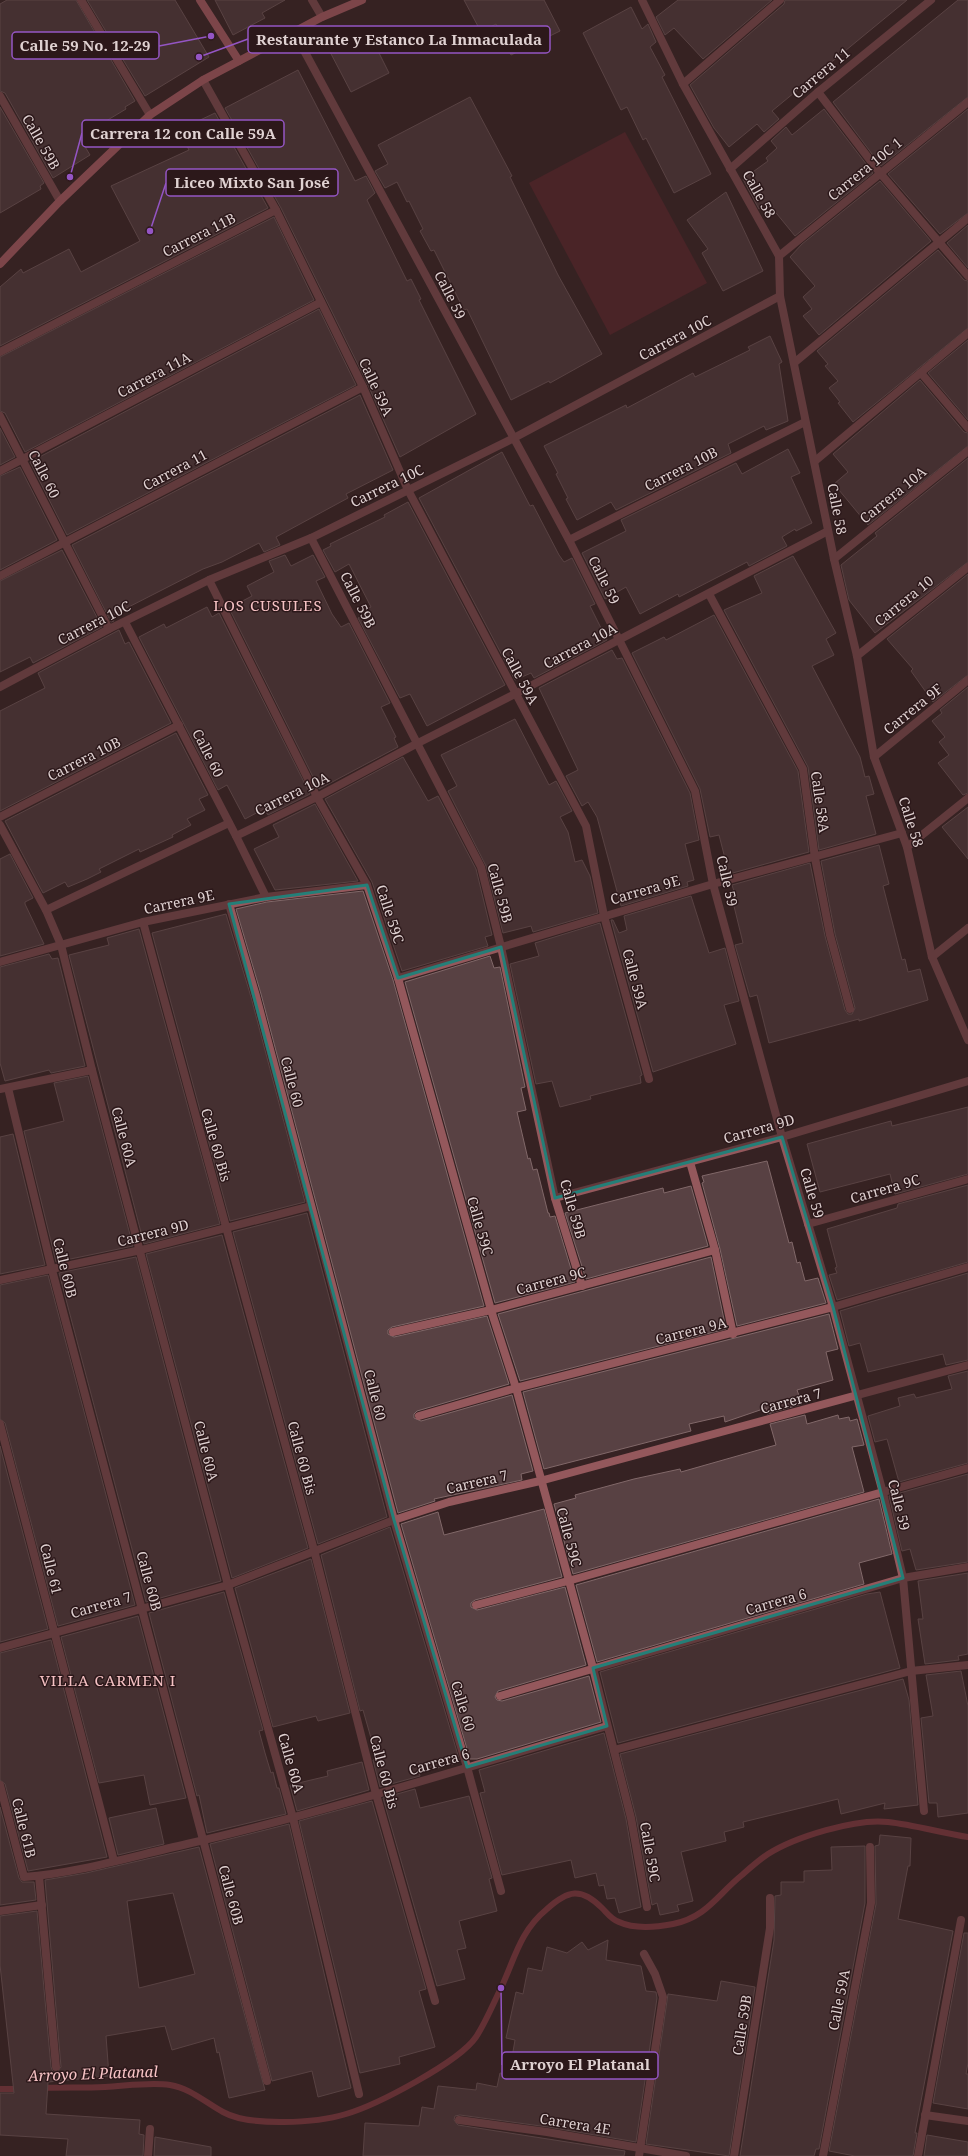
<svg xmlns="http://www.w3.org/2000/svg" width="968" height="2156" font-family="'Noto Serif',serif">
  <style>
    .green { fill: #62262d }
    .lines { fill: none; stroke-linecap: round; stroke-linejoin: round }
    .stream { stroke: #9a414b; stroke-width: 6 }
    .building { fill: #584143; stroke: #816869; fill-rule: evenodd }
    .street { stroke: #94585c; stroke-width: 8 }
    .secondary { stroke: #d17079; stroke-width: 8 }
    .marked { fill: none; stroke: #247f78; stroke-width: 3; stroke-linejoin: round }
    .labels { text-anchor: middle; stroke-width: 3; stroke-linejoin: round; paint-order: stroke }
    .street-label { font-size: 14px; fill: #dfd1d1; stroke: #2c181a }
    .neighbourhood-label { font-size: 15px; letter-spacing: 1px; fill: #f6c2c4; stroke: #2c181a }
    .water-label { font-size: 15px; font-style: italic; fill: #f8c4c6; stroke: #2c181a }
    .leader { fill: none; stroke: #9455c4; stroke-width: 1.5 }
    .callout-dot { fill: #9455c4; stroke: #2c181a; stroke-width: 1.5 }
    .callout { fill: #2c181a; stroke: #9455c4; stroke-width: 1.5 }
    .callout-label { font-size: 15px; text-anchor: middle; font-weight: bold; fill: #dfd1d1 }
  </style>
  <rect width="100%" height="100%" fill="#362223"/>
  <polygon class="green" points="625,132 707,283 610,335 529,183"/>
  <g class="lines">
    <g class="stream">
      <path d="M40,2088C61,2087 83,2088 105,2087C126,2086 150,2082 170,2085C190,2088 206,2103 223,2112C250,2127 317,2123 346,2114C377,2105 459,2062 476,2037C486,2022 493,2004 501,1988C515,1958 520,1931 547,1909C568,1890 581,1887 602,1908C607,1913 612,1920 619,1922C634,1929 657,1927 673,1924C707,1917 717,1895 742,1875C750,1868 759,1860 768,1854C795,1837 856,1818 888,1822C915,1825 941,1833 968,1837"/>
      <polyline points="0,2089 20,2089"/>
    </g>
  </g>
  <g class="building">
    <polygon points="7,0 76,0 135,101 125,107 126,109 86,133 88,136 81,140 90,155 53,178 5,93 0,91 0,4"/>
    <polygon points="87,0 175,0 209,57 145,96"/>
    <polygon points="215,0 285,0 262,13 265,18 233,35"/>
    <polygon points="464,0 544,0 560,31 511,55 496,24 481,32"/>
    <polygon points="678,0 772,0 703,59 674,28 665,35 656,17"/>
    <polygon points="785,0 907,0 772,111 779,119 764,132 757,124 729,147 714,128 690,85 784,4"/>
    <polygon points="958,0 968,0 968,97 881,166 833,102"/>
    <polygon points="631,7 642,29 648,24 656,42 650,47 665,75 662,77 711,174 674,193 646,138 643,140 627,107 621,110 583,33"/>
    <polygon points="369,33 389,73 351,92 329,50 349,39 351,43"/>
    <polygon points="298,70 355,181 366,176 375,193 367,200 407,281 411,279 421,299 419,300 476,414 400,457 368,385 281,208 225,108"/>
    <polygon points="470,97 512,176 510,177 558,275 602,354 550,383 549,381 511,400 467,309 464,310 434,250 431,251 420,231 423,229 409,201 407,202 397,182 385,188 375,171 388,164 378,145"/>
    <polygon points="0,107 44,183 40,186 41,189 0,213"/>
    <polygon points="824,109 873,173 795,236 768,203 759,209 743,179 768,161 766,158 777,148 771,141 786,127 792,135"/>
    <polygon points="968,109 968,213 940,234 888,174"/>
    <polygon points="215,113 268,208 0,346 0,287 21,269 23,273 69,249 81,272 140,241 111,186 189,150 179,130"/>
    <polygon points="880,181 931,241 819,335 803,316 812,309 803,297 815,286 790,257 802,244"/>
    <polygon points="726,192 763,271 723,291 702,253 708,249 687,220"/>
    <polygon points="274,217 314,300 25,452 5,413 0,411 0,357"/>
    <polygon points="968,225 968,268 947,243"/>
    <polygon points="938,250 964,280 968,281 968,328 853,422 838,403 840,402 829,388 838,381 825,366 828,364 817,351"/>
    <polygon points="319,309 356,385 67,535 30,462"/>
    <polygon points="770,336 782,362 779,364 788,421 766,430 764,426 728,444 731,453 616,510 611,502 577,520 566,499 568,498 556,474 558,473 544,446 626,405 627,408 693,373 695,377 750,350 748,347"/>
    <polygon points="968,340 968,420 928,373"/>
    <polygon points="920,380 964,432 968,433 968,446 868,525 834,484 848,472 833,454"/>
    <polygon points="360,395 393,470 346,494 348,498 276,537 280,545 264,552 259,543 222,562 203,569 111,616 114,621 111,622 72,545"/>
    <polygon points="0,428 15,457 0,465"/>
    <polygon points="788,449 800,473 791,477 812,523 796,531 795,529 782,537 787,546 749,566 747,562 679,597 678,594 640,614 626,587 605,599 582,553 626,531 621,520 736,463 742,474"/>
    <polygon points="502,452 530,506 533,505 559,555 564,562 572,558 595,604 590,606 607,640 534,678 531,673 515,680 419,498"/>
    <polygon points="968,458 968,562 875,633 849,600 841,565 877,536 875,533"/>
    <polygon points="20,467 57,540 0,570 0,476"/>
    <polygon points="408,502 505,685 427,726 410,694 400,698 358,618 369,613 367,609 371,607 349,564 335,572 323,550 331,546 330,544 385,517 384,515"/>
    <polygon points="62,550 102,627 33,663 30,657 0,672 0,581"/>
    <polygon points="285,555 291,566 313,555 325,577 316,581 332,614 341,627 349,623 390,703 381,707 396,737 394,738 398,747 319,789 229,608 252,596 247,586 274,572 269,561"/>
    <polygon points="793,556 836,633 826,639 834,655 812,666 860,757 865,777 869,776 874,794 866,796 876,834 819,850 808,767 724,610 762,593 754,576"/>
    <polygon points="968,574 968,675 933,702 911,671 913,669 887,639"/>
    <polygon points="207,607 212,617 219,613 310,794 268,815 264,809 245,819 227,785 218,790 139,637 164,624 166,628"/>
    <polygon points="714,615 798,771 809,852 729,874 719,835 710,837 700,789 632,653 664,637 666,640"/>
    <polygon points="119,630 125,644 129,642 171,723 0,811 0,711 45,688 38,673"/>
    <polygon points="612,650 617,659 622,658 690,793 699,840 685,844 694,880 687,882 688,886 621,906 597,817 588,802 582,806 566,776 578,770 539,688"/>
    <polygon points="968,687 968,793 963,795 938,763 949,755 939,742 945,737 932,721 942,713 940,710"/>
    <polygon points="515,719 549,785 556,781 572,811 560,817 568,832 575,862 582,860 590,876 598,913 533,932 531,926 503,933 486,866 448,791 457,786 441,755"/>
    <polygon points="176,733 208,795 199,799 205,810 187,819 191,825 172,835 173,837 140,852 139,849 99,869 101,872 87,879 68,887 65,882 43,893 5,821"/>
    <polygon points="403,757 428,801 438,796 476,869 492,935 485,937 488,946 402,971 372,882 325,799"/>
    <polygon points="315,804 358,881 275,890 254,849 279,837 273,825"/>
    <polygon points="968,807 968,859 942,827"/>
    <polygon points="879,845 889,884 883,886 902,960 905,959 908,972 920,969 928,1000 859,1021 859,1019 769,1043 757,995 750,997 735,945 743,943 732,898 736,898 732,885 810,863 825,936 845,1010 848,1014 852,1014 855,1008 835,934 821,861"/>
    <polygon points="10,854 33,898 25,902 25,904 44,944 0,956 0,859"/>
    <polygon points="363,891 393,980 484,1306 392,1327 388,1330 388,1334 394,1337 487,1316 509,1384 417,1411 414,1414 414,1418 421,1421 512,1395 533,1471 521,1474 522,1480 434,1499 435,1501 398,1513 261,994 236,909 267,902"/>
    <polygon points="691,896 709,953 725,948 739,1001 724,1005 736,1044 653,1072 611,920 613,920 619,933 627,930 624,916"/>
    <polygon points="226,914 251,997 305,1202 230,1221 152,933"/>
    <polygon points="600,923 642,1075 640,1076 641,1083 590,1096 591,1099 560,1107 552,1081 536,1084 510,964 539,956 535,943"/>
    <polygon points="139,929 220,1224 144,1244 69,955 109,945 107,938"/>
    <polygon points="49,954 52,959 58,958 85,1066 51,1073 49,1070 5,1081 0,1063 0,967"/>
    <polygon points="490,956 494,968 500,967 525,1087 521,1088 526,1110 517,1112 528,1159 530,1158 533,1170 537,1169 548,1213 549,1213 550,1217 555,1216 575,1282 495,1303 405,982"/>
    <polygon points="88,1076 133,1246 56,1262 24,1131 64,1121 54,1083"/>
    <polygon points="968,1107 968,1174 895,1194 890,1174 820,1192 807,1144 891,1121 892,1126"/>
    <polygon points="13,1134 45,1265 0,1274 0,1137"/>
    <polygon points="767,1161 789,1243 792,1242 797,1263 800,1262 805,1281 818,1278 826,1303 737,1326 720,1249 702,1183 704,1182 702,1176"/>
    <polygon points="968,1185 968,1262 837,1300 829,1275 837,1273 835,1268 837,1267 827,1229 897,1208 898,1204"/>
    <polygon points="691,1186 708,1246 586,1279 565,1213 663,1188 664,1193"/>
    <polygon points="307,1213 387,1517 318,1544 233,1232"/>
    <polygon points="222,1235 308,1548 232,1578 146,1254"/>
    <polygon points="136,1257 221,1581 146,1602 59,1273"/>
    <polygon points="711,1257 726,1329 520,1381 498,1314"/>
    <polygon points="968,1273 968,1360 946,1365 943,1354 868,1372 860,1343 849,1346 840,1311"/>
    <polygon points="48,1275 135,1605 58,1626 5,1423 0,1419 0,1285"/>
    <polygon points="829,1314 838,1349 826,1352 833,1380 797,1390 802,1404 767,1414 766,1408 725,1422 724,1416 689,1424 691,1431 544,1469 523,1392"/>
    <polygon points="968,1371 968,1463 899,1482 887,1439 875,1442 868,1416 900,1406 898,1398 914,1394 916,1398 952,1389 948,1376"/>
    <polygon points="805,1415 807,1424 838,1415 839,1419 849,1417 850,1421 857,1419 864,1445 852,1447 864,1492 573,1574 554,1504 576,1498 575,1495 634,1479 680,1469 681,1472 776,1445 770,1424"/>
    <polygon points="0,1446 48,1629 0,1642"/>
    <polygon points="968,1474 968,1562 916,1570 910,1549 902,1551 889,1496"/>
    <polygon points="879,1499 892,1554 859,1563 864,1584 597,1662 576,1585"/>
    <polygon points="544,1509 562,1577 475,1600 471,1603 471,1607 477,1610 565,1587 586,1665 498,1691 495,1697 497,1700 502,1701 589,1676 601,1722 477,1759 470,1759 401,1524 438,1512 444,1535"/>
    <polygon points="390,1527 460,1762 419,1773 420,1776 380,1787 373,1760 377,1759 363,1710 360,1711 321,1555"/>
    <polygon points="311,1559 350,1713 318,1721 316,1716 273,1727 235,1588"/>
    <polygon points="968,1573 968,1654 958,1656 959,1660 925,1664 918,1619 923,1619 918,1581"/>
    <polygon points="224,1592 263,1730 259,1731 265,1753 271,1773 273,1772 277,1788 279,1788 286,1814 207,1833 199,1795 197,1796 149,1613"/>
    <polygon points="880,1592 900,1668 618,1743 600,1672 867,1594"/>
    <polygon points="138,1616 186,1798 150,1805 144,1775 99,1783 61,1637"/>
    <polygon points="51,1640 107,1857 28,1871 5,1784 0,1780 0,1653"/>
    <polygon points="961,1671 968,1706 968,1813 938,1817 937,1803 929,1803 921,1718 933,1716 926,1675"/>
    <polygon points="903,1679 909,1700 918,1805 884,1809 885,1803 841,1814 838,1799 743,1822 744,1827 724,1832 726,1841 681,1852 693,1901 677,1905 679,1911 660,1915 657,1903 652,1905 636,1817 620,1754"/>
    <polygon points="604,1733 626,1819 641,1907 619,1913 615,1898 607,1899 604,1885 599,1886 596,1873 575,1878 571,1860 502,1875 480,1793 485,1792 479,1770"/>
    <polygon points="362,1762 369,1790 297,1811 290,1785 328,1776 327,1771"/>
    <polygon points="415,1789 420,1808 469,1796 492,1878 489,1879 497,1911 459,1921 466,1948 457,1950 465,1979 437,1986 383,1798"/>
    <polygon points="372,1801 426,1989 419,1991 435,2047 399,2057 400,2064 360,2073 299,1821"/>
    <polygon points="0,1807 19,1878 22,1882 34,1882 36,1900 0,1905"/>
    <polygon points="156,1808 164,1844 118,1855 109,1818"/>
    <polygon points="289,1824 351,2088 318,2097 312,2071 272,2081 210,1844"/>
    <polygon points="880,1835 911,1838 910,1866 908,1866 898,1919 953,1931 915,2133 917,2133 913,2156 855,2156 829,2151 876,1904 875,1846 879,1845"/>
    <polygon points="865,1846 865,1903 819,2149 816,2149 814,2156 740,2156 774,1940 775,1896 781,1895 781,1882 804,1882 804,1871 832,1870 831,1847"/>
    <path d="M199,1847L265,2090L229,2098L219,2052L217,2053L214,2038L172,2050L165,2026L106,2036L109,2076L48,2082L46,2114L140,2120L139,2134L144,2135L143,2156H66L68,2139L0,2135V2093H14L0,1965V1916L37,1911L51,2067L53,2072H57L61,2067L45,1880L86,1873ZM173,1893L195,1974L139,1988L127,1901Z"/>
    <polygon points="964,1933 968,1933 968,2063 966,2074 968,2074 968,2109 933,2103"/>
    <polygon points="608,1940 606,1960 641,1966 646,1991 656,1992 657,1998 636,2142 548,2127 460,2115 455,2116 454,2120 458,2125 625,2151 624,2156 363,2156 365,2123 419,2126 422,2107 434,2109 438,2086 476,2090 477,2083 497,2087 500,2073 509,2075 515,2040 506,2038 516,1992 523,1994 528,1968 542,1971 547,1947 567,1953 582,1942 588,1950"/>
    <polygon points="721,1981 755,1987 729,2156 646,2144 668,1994 717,2001"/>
    <polygon points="927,2135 968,2142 968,2156 924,2156"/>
    <polygon points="155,2137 211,2147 211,2156 154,2156"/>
  </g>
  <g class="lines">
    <g class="street">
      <polyline points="81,0 150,115"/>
      <polyline points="312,0 322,17"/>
      <polyline points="642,0 683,84 779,256 780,296 834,559 857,656 874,757 907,847 932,957 968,1040"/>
      <polyline points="294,32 569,540 695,791 713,884 782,1137 833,1307 883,1493 903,1578 924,1811"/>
      <polyline points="203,80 276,210 363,387 408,490 586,826 604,916 649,1079"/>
      <polyline points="683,84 780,0"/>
      <polyline points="818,92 880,173 968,276"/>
      <polyline points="0,96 60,201"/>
      <polyline points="730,169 818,92 931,0"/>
      <polyline points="779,256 968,102"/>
      <polyline points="0,352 276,210"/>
      <polyline points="794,363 968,218"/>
      <polyline points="921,373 968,428"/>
      <polyline points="0,416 109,629"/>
      <polyline points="815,461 968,333"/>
      <polyline points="0,471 321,302"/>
      <polyline points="311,538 481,867 501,947 555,1198 582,1286"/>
      <polyline points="569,540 805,422"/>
      <polyline points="834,559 968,451"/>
      <polyline points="0,576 363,387"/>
      <polyline points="209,580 317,797 367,885 398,978 491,1310 516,1388 593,1668 631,1818 647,1907"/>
      <polyline points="709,594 803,769 815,858 830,935 850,1009"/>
      <polyline points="125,622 236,836 266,897"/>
      <polyline points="857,656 968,567"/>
      <polyline points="0,687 109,629 209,580 311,538 512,439 780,296"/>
      <polyline points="874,757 968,680"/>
      <polyline points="0,817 179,725"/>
      <polyline points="0,825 46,910 61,945 92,1070 228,1585 293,1818 359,2094"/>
      <polyline points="236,836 317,797 416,744 515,694 828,531"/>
      <polyline points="907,847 968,798"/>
      <polyline points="229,904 256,996 394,1520 467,1767 501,1891"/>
      <polyline points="46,910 229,823"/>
      <polyline points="143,922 314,1550 376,1794 435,2001"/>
      <polyline points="932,957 968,928"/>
      <polyline points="0,962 143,922 266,897 367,885"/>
      <polyline points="398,978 713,884 902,833"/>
      <polyline points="8,1088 52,1270 267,2081"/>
      <polyline points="0,1089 92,1070"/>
      <polyline points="690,1162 715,1250 733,1334"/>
      <polyline points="555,1198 782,1137 968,1081"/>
      <polyline points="808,1224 968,1179"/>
      <polyline points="0,1280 141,1250 311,1206"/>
      <polyline points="393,1332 491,1310 715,1250"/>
      <polyline points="419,1416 516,1388 833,1307 968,1267"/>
      <polyline points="0,1424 114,1861"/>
      <polyline points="476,1605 568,1581 968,1468"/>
      <polyline points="0,1648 228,1585 394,1520 449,1502 540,1481 968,1365"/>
      <polyline points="500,1696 903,1578 968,1567"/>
      <polyline points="614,1750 911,1671 968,1665"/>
      <path d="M0,1785L24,1877C78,1873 133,1856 187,1844C329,1811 468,1767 607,1726"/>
      <polyline points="39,1876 56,2067"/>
      <polyline points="0,1911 42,1905"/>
      <polyline points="925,2115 968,2121"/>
      <polyline points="459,2120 547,2132 686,2156"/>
      <polyline points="148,2156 150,2129"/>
      <polyline points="639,2156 663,1997 655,1974 644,1954"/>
      <polyline points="734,2156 770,1928 770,1898"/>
      <polyline points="823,2156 871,1903 870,1847"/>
      <polyline points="918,2156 961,1920"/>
    </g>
    <g class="secondary">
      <polyline points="200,0 239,61"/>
      <polyline points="0,264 60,201 150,115 203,80 322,17 362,0"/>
    </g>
  </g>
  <path d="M0 0H968V2156H0ZM367,885L398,978L501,947L555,1198L782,1137L833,1307L903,1578L593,1668L607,1726L467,1767L394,1520L229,904Z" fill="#362223" fill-opacity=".55" fill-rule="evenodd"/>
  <path class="marked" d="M367,885L398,978L501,947L555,1198L782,1137L833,1307L903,1578L593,1668L607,1726L467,1767L394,1520L229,904Z"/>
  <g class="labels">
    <g class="street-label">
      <text transform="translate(821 73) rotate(-40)" y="5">Carrera 11</text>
      <text transform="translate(41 142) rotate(60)" y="5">Calle 59B</text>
      <text transform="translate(865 169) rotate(-39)" y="5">Carrera 10C 1</text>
      <text transform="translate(759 194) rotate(61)" y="5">Calle 58</text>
      <text transform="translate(199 235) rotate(-27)" y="5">Carrera 11B</text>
      <text transform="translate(450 295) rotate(63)" y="5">Calle 59</text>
      <text transform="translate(675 338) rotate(-28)" y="5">Carrera 10C</text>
      <text transform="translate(154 375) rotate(-28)" y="5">Carrera 11A</text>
      <text transform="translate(376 387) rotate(65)" y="5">Calle 59A</text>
      <text transform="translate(681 469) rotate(-27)" y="5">Carrera 10B</text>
      <text transform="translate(175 470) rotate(-28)" y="5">Carrera 11</text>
      <text transform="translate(44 474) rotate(63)" y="5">Calle 60</text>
      <text transform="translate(387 486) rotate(-26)" y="5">Carrera 10C</text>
      <text transform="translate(893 495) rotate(-39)" y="5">Carrera 10A</text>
      <text transform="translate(837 509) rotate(79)" y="5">Calle 58</text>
      <text transform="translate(604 580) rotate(63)" y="5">Calle 59</text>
      <text transform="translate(358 600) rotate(63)" y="5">Calle 59B</text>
      <text transform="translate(904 601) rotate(-39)" y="5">Carrera 10</text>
      <text transform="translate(94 623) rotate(-27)" y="5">Carrera 10C</text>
      <text transform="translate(580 646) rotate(-28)" y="5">Carrera 10A</text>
      <text transform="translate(520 676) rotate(62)" y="5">Calle 59A</text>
      <text transform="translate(913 709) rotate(-39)" y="5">Carrera 9F</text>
      <text transform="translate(208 753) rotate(63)" y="5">Calle 60</text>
      <text transform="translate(84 759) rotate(-27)" y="5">Carrera 10B</text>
      <text transform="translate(292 794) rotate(-26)" y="5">Carrera 10A</text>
      <text transform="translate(820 802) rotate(82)" y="5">Calle 58A</text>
      <text transform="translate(911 822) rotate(72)" y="5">Calle 58</text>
      <text transform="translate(727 881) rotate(77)" y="5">Calle 59</text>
      <text transform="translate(645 890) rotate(-16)" y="5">Carrera 9E</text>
      <text transform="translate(500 893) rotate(75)" y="5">Calle 59B</text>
      <text transform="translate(179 902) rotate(-12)" y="5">Carrera 9E</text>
      <text transform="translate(390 914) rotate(72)" y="5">Calle 59C</text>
      <text transform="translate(635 979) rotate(75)" y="5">Calle 59A</text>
      <text transform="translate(292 1082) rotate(75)" y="5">Calle 60</text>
      <text transform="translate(759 1129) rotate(-16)" y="5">Carrera 9D</text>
      <text transform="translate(124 1137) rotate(75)" y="5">Calle 60A</text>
      <text transform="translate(216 1145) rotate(74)" y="5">Calle 60 Bis</text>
      <text transform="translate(885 1189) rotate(-16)" y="5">Carrera 9C</text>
      <text transform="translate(812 1193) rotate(73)" y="5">Calle 59</text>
      <text transform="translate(573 1209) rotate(74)" y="5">Calle 59B</text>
      <text transform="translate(480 1226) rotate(74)" y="5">Calle 59C</text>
      <text transform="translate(153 1233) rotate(-14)" y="5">Carrera 9D</text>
      <text transform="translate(65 1268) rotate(76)" y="5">Calle 60B</text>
      <text transform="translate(551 1281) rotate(-15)" y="5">Carrera 9C</text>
      <text transform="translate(691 1331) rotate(-14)" y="5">Carrera 9A</text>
      <text transform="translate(375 1395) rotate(76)" y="5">Calle 60</text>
      <text transform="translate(791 1401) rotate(-15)" y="5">Carrera 7</text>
      <text transform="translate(206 1451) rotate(76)" y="5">Calle 60A</text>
      <text transform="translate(302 1458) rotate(75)" y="5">Calle 60 Bis</text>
      <text transform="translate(477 1482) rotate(-13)" y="5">Carrera 7</text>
      <text transform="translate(899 1505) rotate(76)" y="5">Calle 59</text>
      <text transform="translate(569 1537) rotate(75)" y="5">Calle 59C</text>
      <text transform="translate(51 1569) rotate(76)" y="5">Calle 61</text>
      <text transform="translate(149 1581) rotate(75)" y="5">Calle 60B</text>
      <text transform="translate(776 1602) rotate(-16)" y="5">Carrera 6</text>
      <text transform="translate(101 1605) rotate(-16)" y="5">Carrera 7</text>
      <text transform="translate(463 1706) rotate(73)" y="5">Calle 60</text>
      <text transform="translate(439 1762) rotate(-16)" y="5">Carrera 6</text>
      <text transform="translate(291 1763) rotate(74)" y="5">Calle 60A</text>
      <text transform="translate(384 1772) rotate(75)" y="5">Calle 60 Bis</text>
      <text transform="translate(24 1828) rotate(76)" y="5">Calle 61B</text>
      <text transform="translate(650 1852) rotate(80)" y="5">Calle 59C</text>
      <text transform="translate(231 1895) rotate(75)" y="5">Calle 60B</text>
      <text transform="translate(839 2000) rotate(-79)" y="5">Calle 59A</text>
      <text transform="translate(742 2025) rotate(-81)" y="5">Calle 59B</text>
      <text transform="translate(575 2124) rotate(9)" y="5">Carrera 4E</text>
    </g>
    <g class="neighbourhood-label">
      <text x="268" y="611">LOS CUSULES</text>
      <text x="108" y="1686">VILLA CARMEN I</text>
    </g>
    <g class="water-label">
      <text transform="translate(93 2074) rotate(-2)" y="5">Arroyo El Platanal</text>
    </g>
  </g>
  <path class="leader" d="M199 57L248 39M211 36L159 46M70 177L82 133M150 231L166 183M501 1988L502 2065"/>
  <g class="callout-dot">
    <circle cx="199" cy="57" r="4"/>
    <circle cx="211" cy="36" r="4"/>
    <circle cx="70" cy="177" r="4"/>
    <circle cx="150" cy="231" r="4"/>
    <circle cx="501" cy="1988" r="4"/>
  </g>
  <g class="callout">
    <rect x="248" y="26" width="302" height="27" rx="4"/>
    <rect x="12" y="32" width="147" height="27" rx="4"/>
    <rect x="82" y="120" width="202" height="27" rx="4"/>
    <rect x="166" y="169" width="172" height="27" rx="4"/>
    <rect x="502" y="2052" width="156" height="27" rx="4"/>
  </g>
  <g class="callout-label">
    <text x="399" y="45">Restaurante y Estanco La Inmaculada</text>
    <text x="85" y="51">Calle 59 No. 12-29</text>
    <text x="183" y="139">Carrera 12 con Calle 59A</text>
    <text x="252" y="188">Liceo Mixto San José</text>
    <text x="580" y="2070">Arroyo El Platanal</text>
  </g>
</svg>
